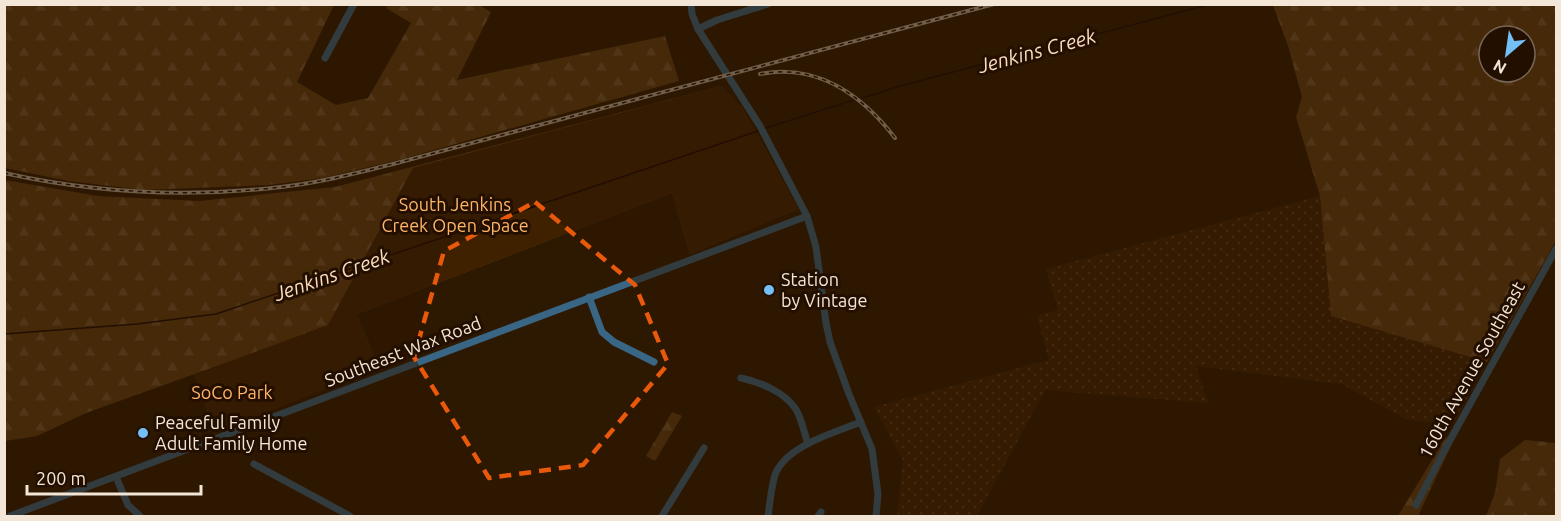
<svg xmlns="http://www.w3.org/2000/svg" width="1561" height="521" font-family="Ubuntu,sans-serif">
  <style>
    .grass { fill: url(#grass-dots) }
    .forest { fill: url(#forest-firs); fill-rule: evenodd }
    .park { fill: #3f2100 }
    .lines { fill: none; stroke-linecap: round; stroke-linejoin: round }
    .stream { stroke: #140600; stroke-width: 1.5 }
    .minor { stroke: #396685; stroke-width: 7 }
    .rail-casing { stroke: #c2b3a2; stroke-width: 4 }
    .rail { stroke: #230f00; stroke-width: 1.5; stroke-dasharray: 4.5; stroke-linecap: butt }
    .marked { fill: none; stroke: #e8590c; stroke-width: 4.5; stroke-dasharray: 12 8; stroke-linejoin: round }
    .poi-dot { fill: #74c0f6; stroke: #230f00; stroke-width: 2 }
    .labels { text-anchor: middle; stroke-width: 6; stroke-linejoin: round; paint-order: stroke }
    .park-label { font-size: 18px; fill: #feb568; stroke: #230f00 }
    .poi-label { font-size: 18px; fill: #f4e6d7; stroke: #230f00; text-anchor: start }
    .street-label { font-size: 18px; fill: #f4e6d7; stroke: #230f00 }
    .water-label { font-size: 20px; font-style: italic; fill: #fcdec1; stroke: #230f00 }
  </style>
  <defs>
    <pattern id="grass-dots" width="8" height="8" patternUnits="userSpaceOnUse" patternTransform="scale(1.5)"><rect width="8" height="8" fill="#3f2100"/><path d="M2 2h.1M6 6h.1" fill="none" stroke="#5b4124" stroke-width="1.8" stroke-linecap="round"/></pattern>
    <pattern id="forest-firs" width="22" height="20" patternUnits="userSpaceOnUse" patternTransform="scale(1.5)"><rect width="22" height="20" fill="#633e12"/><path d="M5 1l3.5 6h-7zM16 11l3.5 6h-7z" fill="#7a5a34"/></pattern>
  </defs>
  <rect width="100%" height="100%" fill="#2d1801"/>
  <polygon class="grass" points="1320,196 1331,316 1487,362 1453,424 1408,420 1341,384 1196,366 1208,403 1045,390 977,516 897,516 903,460 874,407 1049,360 1037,316 1058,310 1046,269"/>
  <g class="forest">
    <polygon points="4,5 334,5 297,82 336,105 368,98 411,23 386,8 388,5 479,5 491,12 457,80 665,36 679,81 402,159 323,178 268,185 144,190 68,181 5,168"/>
    <path d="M1273,5H1556V241L1487,362L1331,316L1320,196L1296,117L1302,97L1288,46ZM1489,36H1525V72H1489Z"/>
    <polygon points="721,86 743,109 798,209 690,254 672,193 284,342 86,413 37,436 5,441 5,180 98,196 199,201 335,187"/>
    <polygon points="672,412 682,416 655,461 646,456"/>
    <polygon points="1446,437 1452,440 1452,444 1418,516 1398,516"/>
    <polygon points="1525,440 1556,443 1556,516 1486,516 1495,493 1500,459"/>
  </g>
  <polygon class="park" points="721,86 743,109 798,209 690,254 672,193 357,314 380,368 214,433 194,375 328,325 413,168"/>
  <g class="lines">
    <g class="stream">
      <polyline points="863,98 900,86 1211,4"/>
      <polyline points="766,128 854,100"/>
      <polyline points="4,334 137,324 216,314 758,131"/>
    </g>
    <g class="minor">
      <polyline points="691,4 692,14 698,29 760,126 807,216 816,247 826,323 830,342 849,394 872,449 878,494 876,516"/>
      <polyline points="698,29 717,20 768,4"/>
      <polyline points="325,58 354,4"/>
      <polyline points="589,297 602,332 614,342 654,362"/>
      <path d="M741,378C760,382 784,392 795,408C802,418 804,433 808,444"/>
      <polyline points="254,464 350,516"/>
      <polyline points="116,477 128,505 140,516"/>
      <polyline points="1416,505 1444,451 1556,249"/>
      <polyline points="10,516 807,216"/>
      <polyline points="662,516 704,448"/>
      <path d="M768,516C770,503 771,488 775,475C785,446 836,432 861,422"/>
      <polyline points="818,516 821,512"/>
    </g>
    <g class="rail-casing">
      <g id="rail">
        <path d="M760,74C817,63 862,95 895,138"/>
        <path d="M4,173C95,193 189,198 281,187C319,183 356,173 393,164L994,4"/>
      </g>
    </g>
    <use href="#rail" class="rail"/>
  </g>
  <path d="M0 0H1561V521H0ZM535,202L635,285L668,364L583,465L489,478L414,357L444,251Z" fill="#2d1801" fill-opacity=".55" fill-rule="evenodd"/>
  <path class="marked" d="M535,202L635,285L668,364L583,465L489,478L414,357L444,251Z"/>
  <g class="poi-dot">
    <circle cx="769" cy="290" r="6"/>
    <circle cx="143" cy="433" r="6"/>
  </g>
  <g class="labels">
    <g class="park-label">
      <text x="455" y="211">South Jenkins<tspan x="455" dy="21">Creek Open Space</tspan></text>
      <text x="232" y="399">SoCo Park</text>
    </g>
    <g class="poi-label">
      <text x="781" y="286">Station<tspan x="781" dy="21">by Vintage</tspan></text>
      <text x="155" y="429">Peaceful Family<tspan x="155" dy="21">Adult Family Home</tspan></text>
    </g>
    <g class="street-label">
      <text transform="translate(403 352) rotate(-21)" y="6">Southeast Wax Road</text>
      <text transform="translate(1472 370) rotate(-61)" y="6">160th Avenue Southeast</text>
    </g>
    <g class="water-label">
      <text transform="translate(1037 51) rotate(-15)" y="7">Jenkins Creek</text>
      <text transform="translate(332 275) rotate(-19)" y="7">Jenkins Creek</text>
    </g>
  </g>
  <rect width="1561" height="521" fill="none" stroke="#f4e6d7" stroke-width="12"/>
  <g transform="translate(1507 54) rotate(209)"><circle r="28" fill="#230f00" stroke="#776556" stroke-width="1.5"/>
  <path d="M0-4.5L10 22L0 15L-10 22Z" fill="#74c0f6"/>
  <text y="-9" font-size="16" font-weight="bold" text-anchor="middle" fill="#f4e6d7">N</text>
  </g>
  <path d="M27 485v9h174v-9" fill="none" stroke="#f4e6d7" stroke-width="3"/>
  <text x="36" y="485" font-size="18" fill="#f4e6d7" stroke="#230f00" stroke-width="4.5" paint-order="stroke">200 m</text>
</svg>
